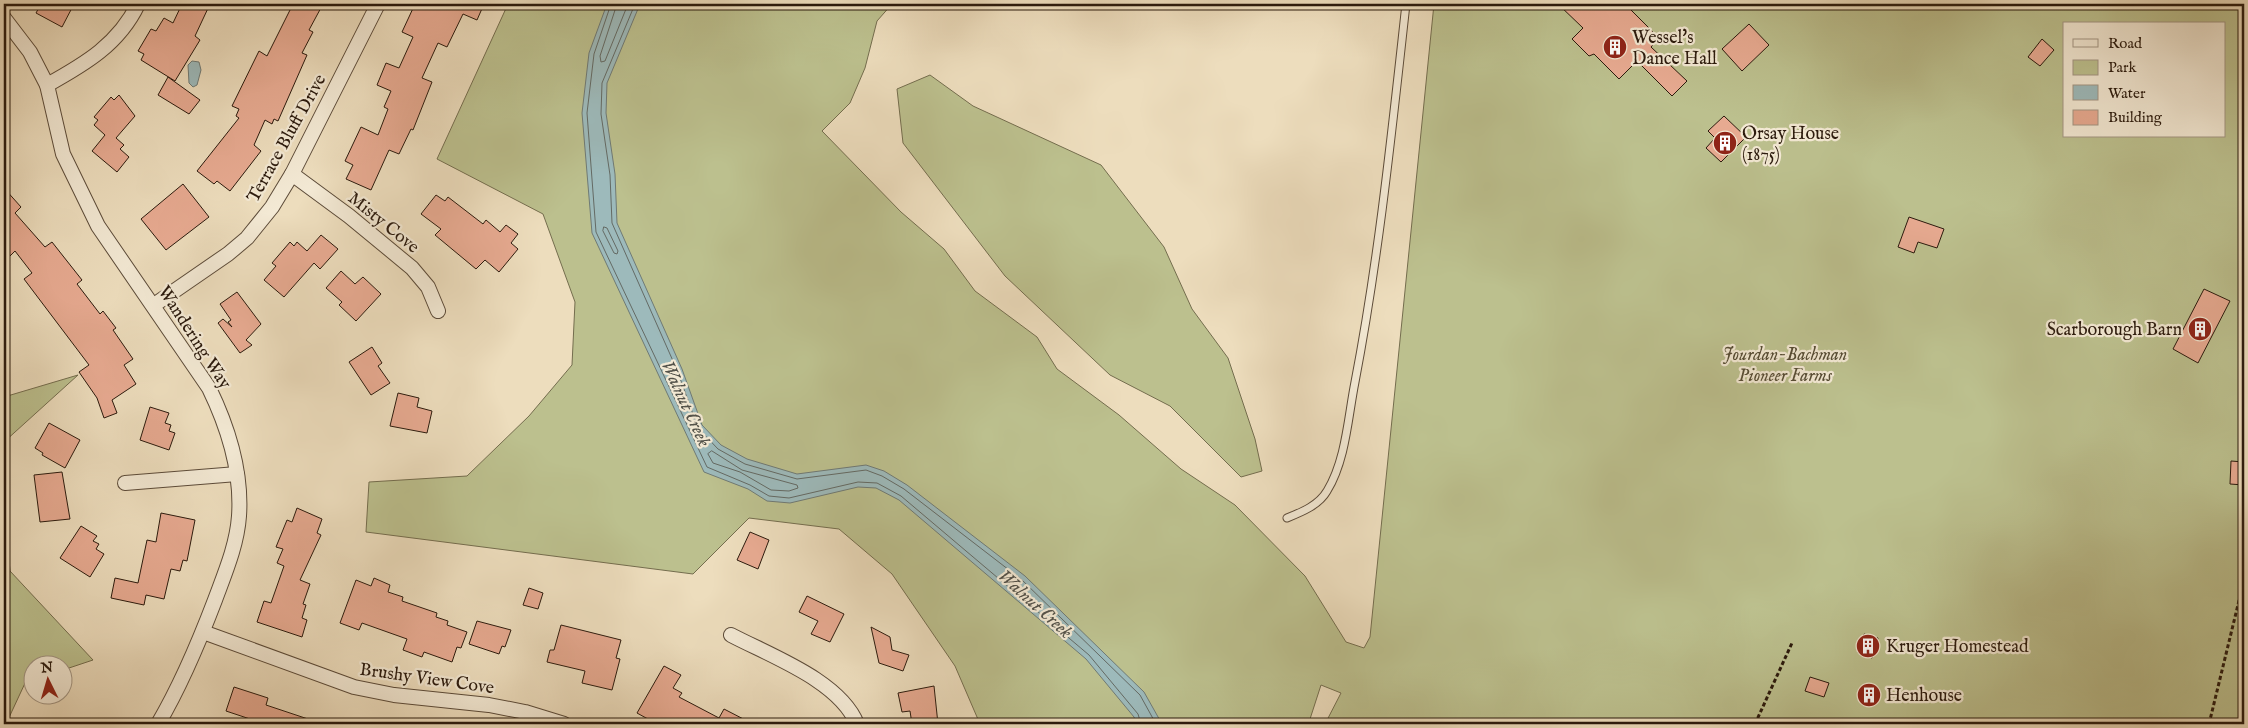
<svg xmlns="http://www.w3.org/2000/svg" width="2248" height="728" font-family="'IM FELL English',serif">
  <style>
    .green { fill: #bcc08e; stroke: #746d4e; fill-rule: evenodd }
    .water { fill: #9dbabb; stroke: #6f7a75 }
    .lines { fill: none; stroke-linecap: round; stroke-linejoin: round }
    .shore { stroke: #646a64; stroke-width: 1 }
    .building { fill: #e7aa91; stroke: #2b1a0d }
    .service-casing { stroke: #5c4b39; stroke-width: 9 }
    .minor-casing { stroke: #5c4b39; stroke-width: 16 }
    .path { stroke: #2b1a0d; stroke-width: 3; stroke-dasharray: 4 2.5; stroke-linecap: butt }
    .service { stroke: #f3e9d4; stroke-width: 7 }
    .minor { stroke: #f3e9d4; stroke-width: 14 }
    .labels { text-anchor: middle; stroke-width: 4.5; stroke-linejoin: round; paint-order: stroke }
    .poi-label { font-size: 18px; fill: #2b1a0d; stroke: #f3e9d4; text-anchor: start }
    .street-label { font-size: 18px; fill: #2b1a0d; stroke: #f3e9d4 }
    .park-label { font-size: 18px; font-style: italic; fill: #564c34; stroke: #f3e9d4 }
    .water-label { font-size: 19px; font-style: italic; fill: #53524a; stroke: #f3e9d4 }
  </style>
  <rect width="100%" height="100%" fill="#edddbd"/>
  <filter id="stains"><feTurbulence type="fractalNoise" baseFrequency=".004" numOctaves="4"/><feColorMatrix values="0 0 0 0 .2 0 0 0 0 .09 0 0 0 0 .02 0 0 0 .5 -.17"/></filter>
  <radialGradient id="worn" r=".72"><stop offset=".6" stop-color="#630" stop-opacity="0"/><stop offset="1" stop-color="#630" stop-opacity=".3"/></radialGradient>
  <g class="green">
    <path d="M508,4H892L877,21L865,68L850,103L822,131L901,212L944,249L975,291L1037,337L1057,369L1119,415L1181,469L1235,505L1305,576L1346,642L1364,648L1370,637L1434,4H2244V724H1325L1341,693L1321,685L1310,719L1319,724H980L955,666L892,574L839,529L749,518L693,574L366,532L369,482L467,476L529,416L572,365L575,302L543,214L437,159ZM2064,24H2224V136H2064Z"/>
    <polygon points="930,75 973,106 1101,165 1164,247 1192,309 1228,358 1255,439 1262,471 1241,477 1170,406 1110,375 1005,276 903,143 897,89"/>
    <polygon points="78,375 4,442 4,397"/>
    <polygon points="4,508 10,571 93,660 63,670 62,666 32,666 32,679 26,681 6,724 4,724"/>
  </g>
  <g class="water">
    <polygon points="607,4 640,4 607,83 606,113 615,174 617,223 682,369 702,425 721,445 747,459 797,474 866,465 884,471 907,485 1025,576 1144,692 1162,724 1137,724 1134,717 1086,659 899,500 876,488 858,487 790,503 767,501 748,489 704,472 592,233 582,113 589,53"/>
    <polygon points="192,61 199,62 201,70 197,85 193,87 189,83 188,65"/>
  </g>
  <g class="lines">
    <g class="shore">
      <polyline points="611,4 594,54 587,113 596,232 707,467 750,485 769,496 789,498 858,482 877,483 901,496 1089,655 1138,714 1141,724"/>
      <polyline points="617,4 600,56 601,62 605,61 628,4"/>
      <polyline points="635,4 602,83 601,114 610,175 612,223 677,370 698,428 718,449 745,464 797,479 866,470 882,476 904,489 1022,580 1140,695 1156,724"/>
      <polygon points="604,227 607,228 618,251 617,254 614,253 603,231"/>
      <polygon points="712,451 742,470 797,485 798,488 789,491 771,490 740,472 713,463 708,454"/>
    </g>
  </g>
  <g class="building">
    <polygon points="41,4 74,4 62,27 36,13"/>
    <polygon points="182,4 210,4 195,36 200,40 175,81 141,60 144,54 138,51 151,29 156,31 164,18 173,23"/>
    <polygon points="293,4 323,4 309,30 313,32 302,53 307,55 278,121 274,119 272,124 265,120 254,145 261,151 230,191 217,181 214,184 197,171 239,118 236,116 239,109 232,106 259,51 267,56"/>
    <polygon points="415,4 484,4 477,20 463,14 447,47 438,43 422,78 432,82 413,130 411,129 399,154 389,150 371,190 346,179 353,165 345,161 361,127 378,135 388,109 384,107 391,91 377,85 386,63 399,68 413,37 402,32"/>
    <polygon points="1558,4 1625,4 1659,38 1651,47 1687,81 1672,96 1637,61 1619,79 1594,54 1589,56 1572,39 1583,28"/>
    <polygon points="1749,24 1769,45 1742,71 1722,49"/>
    <polygon points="2042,39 2054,50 2040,66 2028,57"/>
    <polygon points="168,77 200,100 189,114 158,95"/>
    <polygon points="119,95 135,116 116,138 124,145 120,149 129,157 117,172 92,151 105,135 94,125 98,120 94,117 111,97 114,100"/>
    <polygon points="1724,116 1746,137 1721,162 1706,148 1715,138 1708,131"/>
    <polygon points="183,184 209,217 166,250 141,219"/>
    <polygon points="4,188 21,207 15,213 45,247 52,242 82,280 77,284 100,314 103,311 116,328 113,330 133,359 124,365 136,384 112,400 117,413 104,418 97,398 79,372 89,365 24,279 32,273 15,251 10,256 4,249"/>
    <polygon points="436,195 445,201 448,197 483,224 486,220 500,232 506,225 518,234 511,243 518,249 499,272 485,260 476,269 435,235 441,229 421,214"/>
    <polygon points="1909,217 1944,229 1937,248 1918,242 1914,253 1898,247"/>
    <polygon points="321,235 338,249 320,269 314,263 284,297 264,280 276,266 272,263 290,242 294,246 297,242 307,251"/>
    <polygon points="341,271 355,284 363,277 381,294 356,321 339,305 342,302 326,288"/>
    <polygon points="2204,289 2230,301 2198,363 2173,349"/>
    <polygon points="237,292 261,324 246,340 252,345 240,353 218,323 223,319 232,327 228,322 231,320 220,304"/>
    <polygon points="372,347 382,363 378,366 390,383 371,395 349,362"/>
    <polygon points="398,393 419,398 417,407 432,411 427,433 390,426"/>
    <polygon points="150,407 169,413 165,423 171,425 169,431 175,433 169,450 140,440"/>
    <polygon points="49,423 80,440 65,468 42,455 43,453 35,448"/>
    <polygon points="2231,461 2244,462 2244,485 2230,484"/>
    <polygon points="62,472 70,519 40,522 34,475"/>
    <polygon points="297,508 322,519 317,533 321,535 300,580 310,584 303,604 306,605 302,618 307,620 302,637 257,622 264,601 271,603 284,566 277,563 283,549 276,547 287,520 292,522"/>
    <polygon points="161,513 195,520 187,561 183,560 180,571 171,569 164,599 146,595 144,605 111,598 115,578 138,583 147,540 156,542"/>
    <polygon points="81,526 97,536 93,541 99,544 96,549 104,554 90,577 60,558"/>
    <polygon points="750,532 769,540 758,569 737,560"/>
    <polygon points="374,578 390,585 388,592 403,597 402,601 437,613 436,617 448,621 447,625 467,632 461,648 457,647 452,662 424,652 422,657 403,650 407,639 362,623 359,630 340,623 356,580 371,586"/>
    <polygon points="529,588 543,593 538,609 523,605"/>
    <polygon points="807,596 844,614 830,642 811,634 818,621 799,612"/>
    <polygon points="477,621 511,630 505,647 502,646 499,654 469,644"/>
    <polygon points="561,625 621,640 616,658 620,659 612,690 582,683 585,671 547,662 550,650 554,650"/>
    <polygon points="871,627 890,637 892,650 909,655 903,671 879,663"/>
    <polygon points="1864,634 1878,638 1872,658 1858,653"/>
    <polygon points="664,666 681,675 673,688 682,693 679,697 719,718 724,709 753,724 657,724 637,713"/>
    <polygon points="1810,677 1829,683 1824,697 1805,691"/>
    <polygon points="934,686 938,724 912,724 910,711 902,712 898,693"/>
    <polygon points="234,687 268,698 266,705 317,722 316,724 265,724 226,711"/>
  </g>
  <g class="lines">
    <g class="service-casing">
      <path id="service" d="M1287,518C1302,512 1319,505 1327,491C1346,460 1348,417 1355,382C1379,257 1392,130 1406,4"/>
    </g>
    <g class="minor-casing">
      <g id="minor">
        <path d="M4,18L30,52L47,85L63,154L98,226L209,388C228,427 242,472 239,516C237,545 225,573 215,600C199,642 181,685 158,724"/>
        <path d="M47,85C85,64 119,44 138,4"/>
        <polyline points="292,174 349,216 412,268 428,287 438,311"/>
        <polyline points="154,305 228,254 247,238 272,207 292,174 378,4"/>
        <polyline points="125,483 237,474"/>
        <polyline points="203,632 354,687 394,695 489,705 525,712 564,724"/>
        <path d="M731,635C771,656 840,681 857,724"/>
      </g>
    </g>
    <g class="path">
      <polyline points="1755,724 1792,643"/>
      <polyline points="2209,724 2244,580"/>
    </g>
    <use href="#service" class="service"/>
    <use href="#minor" class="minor"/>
  </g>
  <defs>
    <g id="building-disc" transform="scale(1.25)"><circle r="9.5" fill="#8f2418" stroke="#f3e9d4"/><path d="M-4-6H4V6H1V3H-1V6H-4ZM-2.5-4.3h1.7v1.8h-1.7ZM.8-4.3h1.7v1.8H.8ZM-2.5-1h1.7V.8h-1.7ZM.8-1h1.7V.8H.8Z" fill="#fff"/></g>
  </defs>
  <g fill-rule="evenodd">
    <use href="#building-disc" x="1615" y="47"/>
    <use href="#building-disc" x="1725" y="143"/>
    <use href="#building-disc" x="2200" y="329"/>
    <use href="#building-disc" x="1868" y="646"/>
    <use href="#building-disc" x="1869" y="695"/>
  </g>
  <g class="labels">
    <g class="poi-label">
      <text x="1632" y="43">Wessel's<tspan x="1632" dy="21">Dance Hall</tspan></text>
      <text x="1742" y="139">Orsay House<tspan x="1742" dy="21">(1875)</tspan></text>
      <text x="2182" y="335" text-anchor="end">Scarborough Barn</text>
      <text x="1886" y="652">Kruger Homestead</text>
      <text x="1886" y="701">Henhouse</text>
    </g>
    <g class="street-label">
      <text transform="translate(286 138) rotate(-61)" y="6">Terrace Bluff Drive</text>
      <text transform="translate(384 222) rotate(39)" y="6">Misty Cove</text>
      <text transform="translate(195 337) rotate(57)" y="6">Wandering Way</text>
      <text transform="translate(427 678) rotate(8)" y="6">Brushy View Cove</text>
    </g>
    <g class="park-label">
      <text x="1785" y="360">Jourdan-Bachman<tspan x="1785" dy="21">Pioneer Farms</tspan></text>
    </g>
    <g class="water-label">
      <text transform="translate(687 403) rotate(65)" y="7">Walnut Creek</text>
      <text transform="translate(1036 603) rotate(42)" y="7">Walnut Creek</text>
    </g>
  </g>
  <rect width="2248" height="728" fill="none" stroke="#edddbd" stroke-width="20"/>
  <rect x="5" y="5" width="2238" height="718" fill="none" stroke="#2b1a0d" stroke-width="2.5"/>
  <rect x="10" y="10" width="2228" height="708" fill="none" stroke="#2b1a0d"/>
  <rect x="2063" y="22" width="162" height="115" fill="#f3e9d4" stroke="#a39684"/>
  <rect x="2073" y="39" width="25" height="8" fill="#f3e9d4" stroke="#a39684"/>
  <text x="2108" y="48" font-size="15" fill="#2b1a0d">Road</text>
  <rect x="2073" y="60" width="25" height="15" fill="#bcc08e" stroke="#a39684"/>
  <text x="2108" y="72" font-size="15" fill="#2b1a0d">Park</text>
  <rect x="2073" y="85" width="25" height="15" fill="#9dbabb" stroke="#a39684"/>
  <text x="2108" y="98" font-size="15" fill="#2b1a0d">Water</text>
  <rect x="2073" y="110" width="25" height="15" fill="#e7aa91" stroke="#a39684"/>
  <text x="2108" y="122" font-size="15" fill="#2b1a0d">Building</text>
  <g transform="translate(48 680) rotate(355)"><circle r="24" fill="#f3e9d4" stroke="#a39684"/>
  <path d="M0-4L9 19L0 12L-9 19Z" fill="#8f2418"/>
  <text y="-8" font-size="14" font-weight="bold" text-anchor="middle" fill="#2b1a0d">N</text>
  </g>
  <rect width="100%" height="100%" filter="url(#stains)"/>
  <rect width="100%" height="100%" fill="url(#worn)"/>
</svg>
